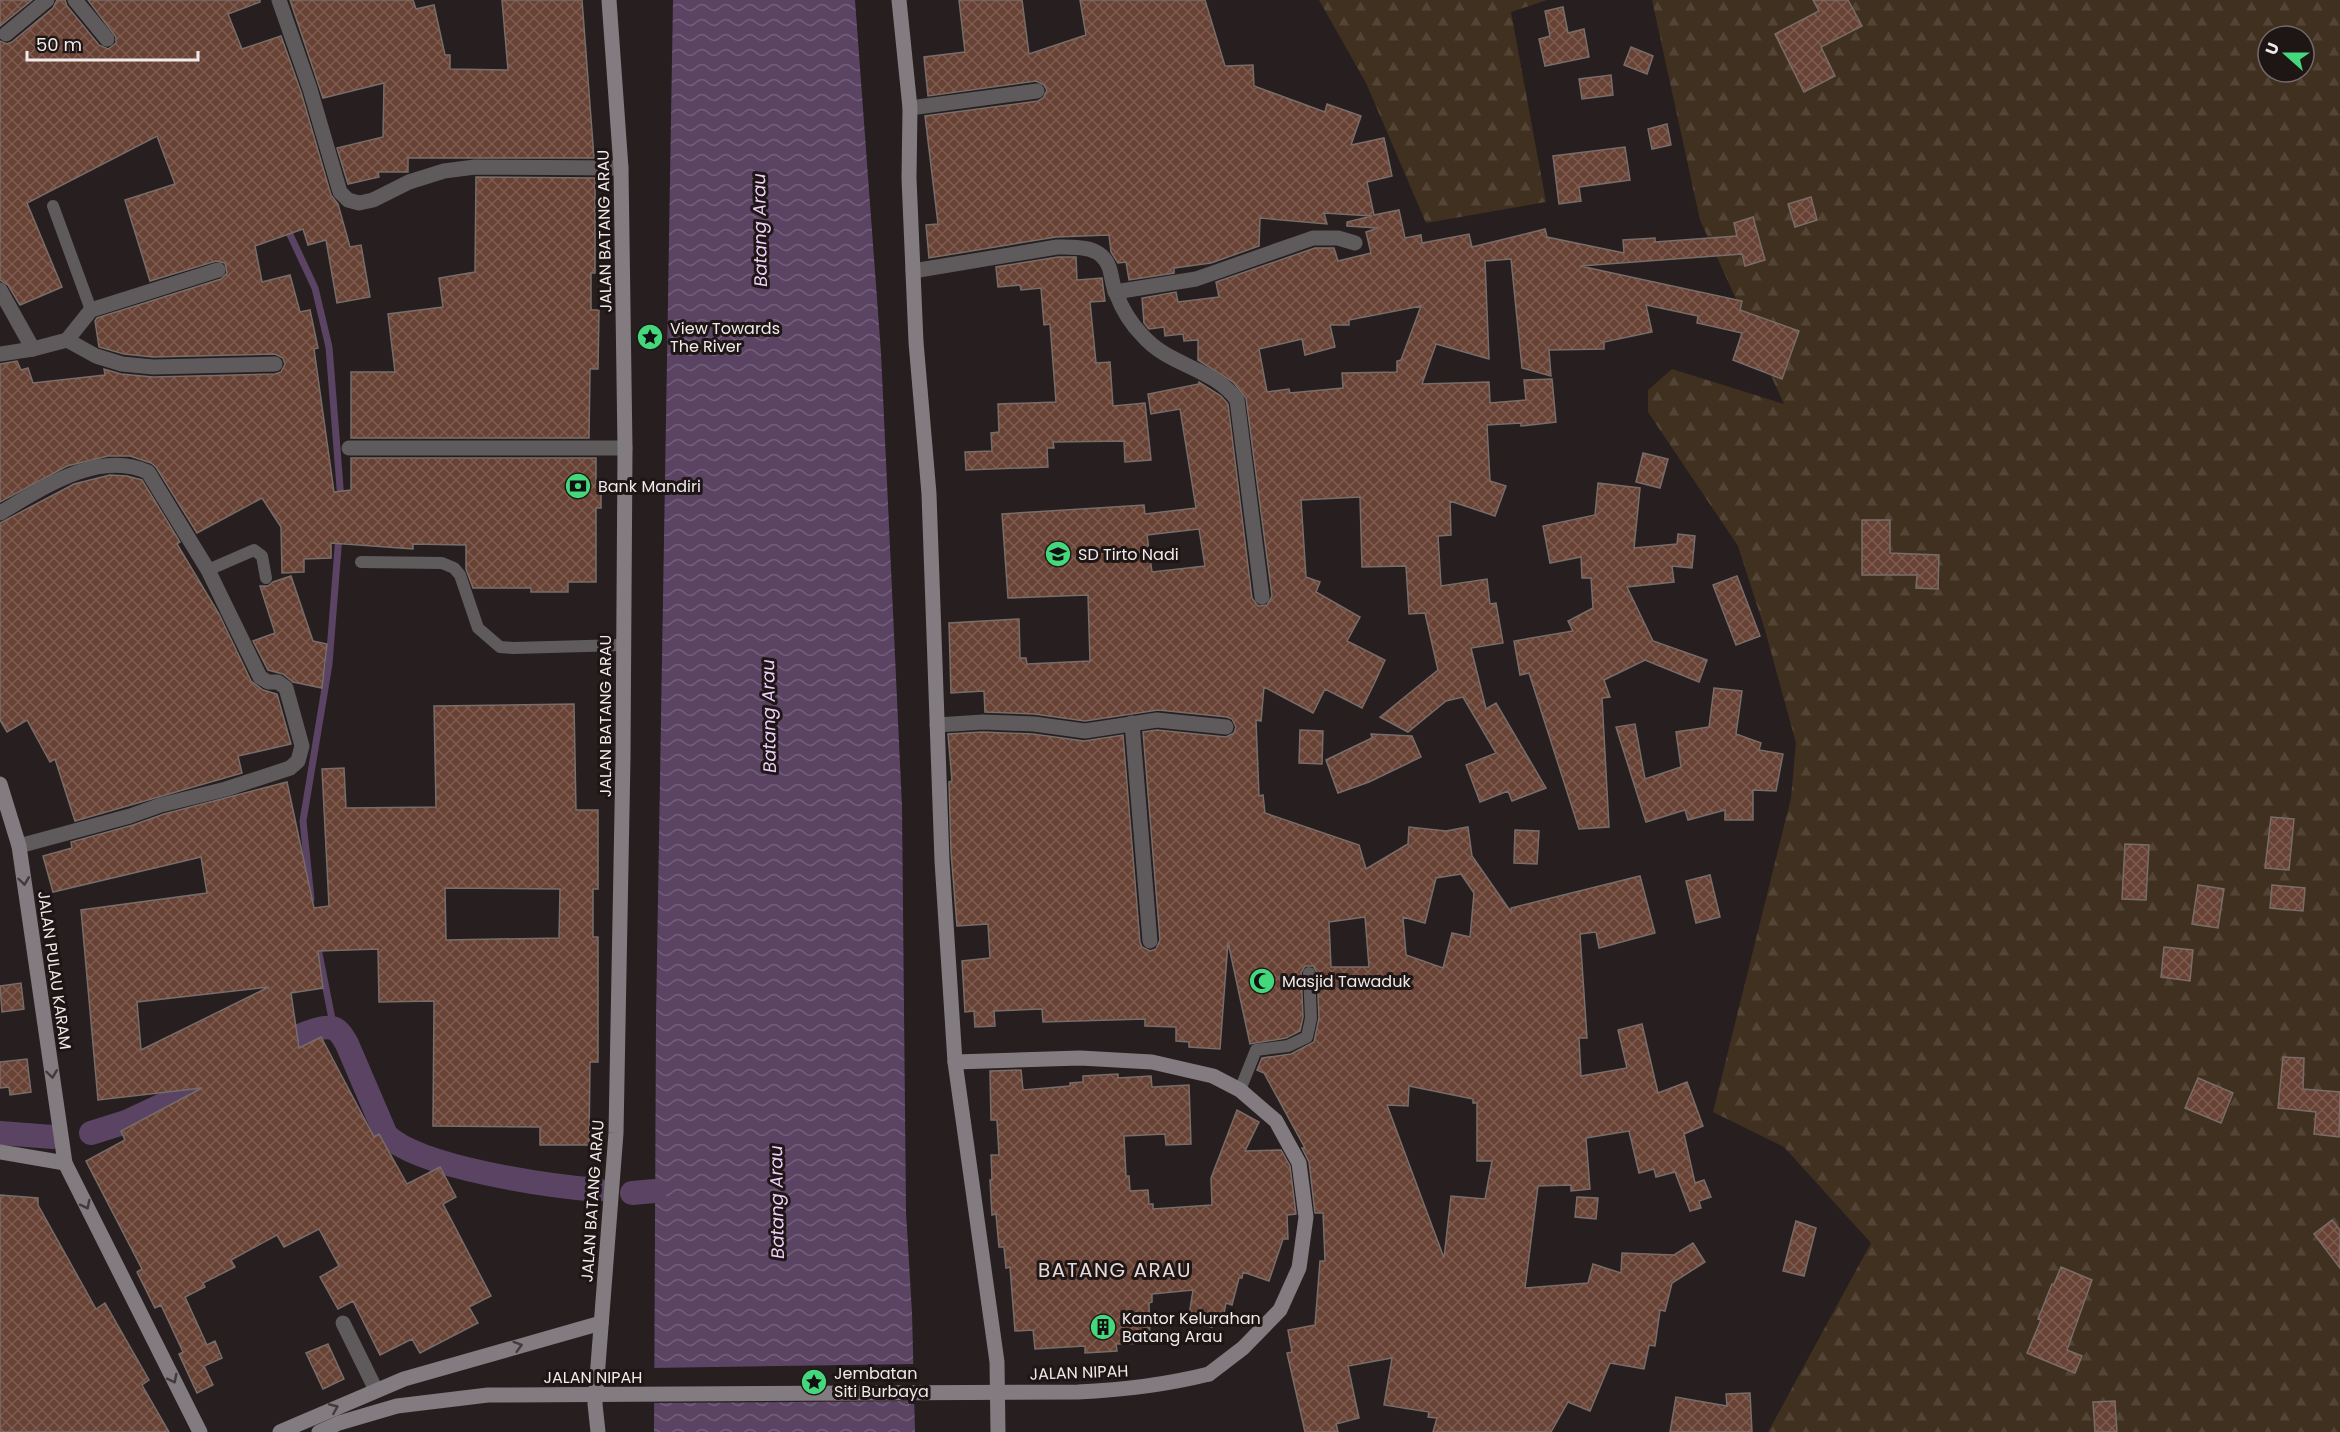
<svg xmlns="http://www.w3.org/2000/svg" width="2340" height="1432" font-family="Poppins,sans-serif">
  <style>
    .forest { fill: url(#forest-firs); fill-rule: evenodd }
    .water { fill: url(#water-waves) }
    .pier { fill: #271e1f }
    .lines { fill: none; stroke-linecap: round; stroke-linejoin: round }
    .stream { stroke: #5b4463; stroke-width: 7 }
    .canal { stroke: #5b4463; stroke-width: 24 }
    .building { fill: url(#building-cross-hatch); stroke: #786d69; stroke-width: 1.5; fill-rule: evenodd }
    .lane { stroke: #5f5b5d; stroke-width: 12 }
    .street { stroke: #5f5b5d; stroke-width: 15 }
    .secondary { stroke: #827b7f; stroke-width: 15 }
    .secondary-bridge { stroke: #827b7f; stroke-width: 15 }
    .oneway { stroke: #41393a }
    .labels { text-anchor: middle; stroke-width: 6; stroke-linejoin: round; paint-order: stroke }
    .street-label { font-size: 16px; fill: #f1eaeb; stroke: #1e1515 }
    .poi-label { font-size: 16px; fill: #f1eaeb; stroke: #1e1515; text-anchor: start }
    .water-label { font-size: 18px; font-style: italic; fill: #f0cffb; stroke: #1e1515 }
    .quarter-label { font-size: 20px; letter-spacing: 1.5px; fill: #e7d9da; stroke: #1e1515 }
  </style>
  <defs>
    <pattern id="forest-firs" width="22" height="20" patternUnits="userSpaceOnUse" patternTransform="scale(1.5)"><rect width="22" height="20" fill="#40301f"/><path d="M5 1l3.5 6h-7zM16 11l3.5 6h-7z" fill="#534435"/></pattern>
    <pattern id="water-waves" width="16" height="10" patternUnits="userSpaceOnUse" patternTransform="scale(1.5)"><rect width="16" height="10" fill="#5b4463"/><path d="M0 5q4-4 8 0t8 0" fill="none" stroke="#735f7a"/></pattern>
    <pattern id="building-cross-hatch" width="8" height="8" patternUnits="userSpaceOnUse" patternTransform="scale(1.5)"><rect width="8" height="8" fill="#684234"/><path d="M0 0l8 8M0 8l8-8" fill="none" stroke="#7e5d52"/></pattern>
  </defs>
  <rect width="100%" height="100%" fill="#271e1f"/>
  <g class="forest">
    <polygon points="1319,0 1547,0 1511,12 1546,202 1426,223 1366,83"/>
    <path d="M1652,0H2340V1432H1768L1871,1243L1784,1147L1713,1112L1791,798L1796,743L1765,630L1738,546L1648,412V390L1672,369L1784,404L1700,220ZM2268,36H2304V72H2268Z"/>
  </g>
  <polygon class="water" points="673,0 855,0 881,353 902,807 906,1212 912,1313 915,1432 654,1432 656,1019"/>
  <polygon class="pier" points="917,1364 918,1401 651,1403 651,1368"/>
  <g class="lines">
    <g class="stream">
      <polyline points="286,226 315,288 329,347 341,500"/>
      <polyline points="311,899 303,821 329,664 339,535"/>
      <polyline points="317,943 334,1029"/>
    </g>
    <g class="canal">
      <path d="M267,1052C281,1045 321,1022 335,1029C341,1032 344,1039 347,1044L386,1135C420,1168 549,1186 598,1190"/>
      <polyline points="0,1133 53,1137"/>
      <polyline points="91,1133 126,1122 175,1099 219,1074"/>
      <polyline points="632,1193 655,1191"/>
    </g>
  </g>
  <g class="building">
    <polygon points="0,0 32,0 0,26"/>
    <polygon points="57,0 65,0 67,6 99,45 108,49 116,43 116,37 88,0 260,0 260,2 228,14 242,49 281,36 301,92 331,195 338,204 350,247 361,245 370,297 337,303 326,240 308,245 303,229 255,246 262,282 290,275 300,312 310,310 318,348 314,349 334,492 351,490 351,458 596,458 596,484 601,484 601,508 596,508 596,582 568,582 568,592 531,592 531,588 473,588 466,569 466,545 413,544 413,549 331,543 331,558 304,559 304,572 282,573 281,527 262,498 197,533 156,467 151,463 130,456 108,456 67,466 0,502 0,364 17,361 21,370 28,368 33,383 105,375 104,369 121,374 153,377 275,374 281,372 285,364 283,358 275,354 153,357 124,354 99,347 95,321 97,318 221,279 227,273 225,263 216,261 150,281 125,200 175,184 157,136 27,203 62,287 20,305 8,285 0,280 0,41 7,44 12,42 53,8"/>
    <polygon points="290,0 413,0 416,9 434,5 445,55 450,55 450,69 508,70 502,0 582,0 594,158 408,158 408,172 378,172 379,177 348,184 337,148 383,137 384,83 323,98"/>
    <path d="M959,0H1022L1029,54L1086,35L1080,0H1205L1225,66L1253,65L1254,86L1325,112L1327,104L1361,116L1351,145L1384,138L1392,176L1367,182L1374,215L1399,210L1405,238L1421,235L1422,243L1469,234L1472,247L1545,229L1547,237L1624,253L1623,240L1655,238V242L1737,236L1734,223L1753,217L1765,260L1745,266L1742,254L1580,266L1742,301L1740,310L1799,331L1782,379L1733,360L1742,333L1697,323L1698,316L1646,305L1652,332L1604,342V349L1549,350L1551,376L1522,368L1511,259L1485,261L1489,359L1436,344L1422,384L1489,382L1490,403L1526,400L1524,380L1552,379L1556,422L1521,426V423L1487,425L1490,481L1506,486L1495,516L1450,501L1451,535L1438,536L1441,586L1487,579L1490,604L1496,603L1503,643L1471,648L1486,709L1496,703L1546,788L1512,801L1508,791L1480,802L1466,765L1496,753L1463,697L1446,701L1408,732L1380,717L1438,670L1425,613L1409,614L1406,566L1362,567L1360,497L1301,500L1306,577L1320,582L1316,592L1360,617L1347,641L1385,660L1374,684L1362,708L1325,689L1313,713L1264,687L1261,721L1256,720L1259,796L1263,795L1265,813L1359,845L1366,869L1408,844L1409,827L1446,831L1468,827L1472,856L1511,912V908L1640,876L1655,933L1599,948L1596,932L1580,934L1587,1038H1579L1581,1076L1627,1068L1618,1030L1642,1024L1658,1093L1687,1082L1703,1126L1684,1134L1695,1183L1704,1180L1711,1197L1699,1201L1701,1208L1690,1211L1675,1172L1656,1177L1654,1169L1639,1173L1629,1131L1586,1138L1590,1189L1571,1191V1185L1538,1186L1525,1288L1588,1283L1593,1264L1621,1273L1622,1253L1674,1255L1693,1243L1705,1262L1672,1283L1665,1311L1660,1310L1655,1346L1649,1345L1644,1369L1610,1363L1590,1411L1568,1402L1551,1432H1433L1437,1418L1428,1417L1429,1412L1384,1405L1392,1358L1348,1366L1359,1418L1336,1424L1338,1432H1305L1287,1353L1292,1352L1288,1330L1315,1325L1320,1261H1325L1323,1213H1315L1309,1162L1302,1148H1305L1264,1073L1257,1070L1262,1058L1291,1054L1314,1042L1319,1018L1317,973L1313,966H1305L1301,973L1303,1017L1300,1031L1286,1038L1250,1044L1228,942L1220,1049L1189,1047V1042L1176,1041V1027L1145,1026V1019L1043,1022L1042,1009L994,1011L995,1026L975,1027L974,1011L965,1012L962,961L990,958L988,924L957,926L951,852L949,782L952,781L948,734L983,732L1033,734L1084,741L1123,735L1140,942L1142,947L1150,951L1156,949L1160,940L1143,732L1157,730L1226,737L1234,733L1236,727L1232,719L1227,717L1158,710L1085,721L1034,714L985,712L984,691L951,693L949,623L1019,619L1020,658H1026L1027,664L1090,661L1088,595L1008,598L1002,514L1144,505L1145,514L1196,508L1180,409L1151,414L1148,394L1199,384V382L1221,396L1228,404L1252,598L1258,606L1267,605L1272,596L1246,398L1233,382L1198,360V340L1184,341L1183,334L1165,336L1164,327L1149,329L1144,323L1142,298L1176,292L1178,302L1219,297L1216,282L1315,248H1334L1338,261L1371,253L1366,232L1378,228L1347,226V222L1372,216L1324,213L1327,224L1260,218L1259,246L1211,263L1174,268V273L1129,280L1126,262L1118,263L1111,252L1109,235L1056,237L929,258L926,225L938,224L925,116L1038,101L1043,98L1047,90L1044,85L1036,81L928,96L924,57L965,52ZM1421,306L1401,360L1397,361V372L1342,373L1343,388L1290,393L1289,389L1267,392L1259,349L1302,339L1305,355L1335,347L1330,325H1349V320ZM1199,529L1205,566L1152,572L1147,535ZM1461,874L1474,893L1470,937L1452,933L1443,968L1406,955L1403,917L1425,923L1436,878ZM1365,917L1369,967H1331L1329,922ZM1409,1086L1473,1099V1103H1477V1161H1492L1485,1199L1451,1196L1444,1258L1387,1105L1408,1106Z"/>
    <polygon points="1813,0 1848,0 1862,26 1821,47 1835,76 1804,92 1775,34 1819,11"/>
    <polygon points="1563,7 1568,33 1584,29 1589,57 1545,66 1539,39 1550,36 1545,11"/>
    <polygon points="1631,47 1653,56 1647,74 1624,65"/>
    <polygon points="1611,75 1613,95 1582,99 1579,79"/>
    <polygon points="1667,124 1671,145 1652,149 1648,129"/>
    <polygon points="1625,147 1630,180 1579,187 1581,201 1559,204 1553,156"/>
    <polygon points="476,177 595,178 595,273 591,273 591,310 599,310 598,369 590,369 589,438 351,438 351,372 395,372 388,314 443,307 439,278 475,272"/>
    <polygon points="1811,197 1817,220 1795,227 1788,204"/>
    <polygon points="1058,257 1076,257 1077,280 1102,278 1105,301 1090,302 1096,363 1110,362 1113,406 1145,403 1151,460 1125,462 1124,441 1053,442 1054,448 1047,448 1048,467 966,470 965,452 992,451 991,433 999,432 998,404 1056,402 1050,324 1044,325 1041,288 1021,290 1020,285 998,287 996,267"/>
    <polygon points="1643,453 1668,459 1660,488 1636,482"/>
    <polygon points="110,475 127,476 142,480 180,542 177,544 219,614 251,681 263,690 277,694 291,744 238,756 242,773 75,821 55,759 50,762 27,720 7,732 0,720 0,523 74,484"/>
    <polygon points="1598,483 1640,488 1634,548 1677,544 1678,534 1695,536 1692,568 1672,566 1674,582 1627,587 1653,641 1707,660 1699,682 1645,660 1604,680 1610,697 1602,698 1609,827 1579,829 1529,673 1520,675 1514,641 1573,631 1568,621 1593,608 1591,578 1582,578 1581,557 1550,563 1543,526 1595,515"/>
    <polygon points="1862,520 1890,520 1890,553 1939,555 1938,589 1916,588 1917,575 1862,575"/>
    <polygon points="291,576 313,641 327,644 322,688 293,682 283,674 268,670 253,641 275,633 260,586 268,586 273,582"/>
    <polygon points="1737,576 1760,636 1736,645 1713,585"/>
    <polygon points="1714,688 1742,691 1736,734 1761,743 1759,750 1783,754 1776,791 1753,790 1753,820 1725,820 1725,810 1688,820 1685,810 1646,822 1616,727 1635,724 1645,779 1681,767 1676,732 1709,727"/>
    <path d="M574,704L576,810H598V889H593V937H598V1062H590L589,1145H540V1127L433,1126L434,1001L379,1002L378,949L318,951L323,988L291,993L299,1048L321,1037L374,1137L379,1134L407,1184L440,1167L456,1197L443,1204L491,1296L469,1307L478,1323L420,1353L412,1339L380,1355L353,1301L338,1309L320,1277L339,1266L319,1229L284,1247L277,1235L231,1260L235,1267L203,1283L205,1287L185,1297L207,1345L215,1341L222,1358L204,1366L213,1385L197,1393L179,1354L183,1352L161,1305L155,1308L137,1272L142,1269L86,1161L125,1140L121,1131L202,1088L98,1100L81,910L207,893L201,857L53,892L43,856L72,848L71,842L133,825L164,814L287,782L314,908L329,906L322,769L344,768L346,808L436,807L434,706ZM445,888L560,889L559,938L446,940ZM269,987L141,1050L137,1002Z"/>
    <polygon points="1300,730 1323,731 1322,764 1299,763"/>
    <polygon points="1371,734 1412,736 1421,757 1369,782 1338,793 1326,760 1372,738"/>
    <polygon points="2271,817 2294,819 2289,870 2265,868"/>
    <polygon points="1515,830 1539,831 1537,864 1514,863"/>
    <polygon points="2125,844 2149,845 2146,900 2122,899"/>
    <polygon points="1710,875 1720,917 1696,923 1686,881"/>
    <polygon points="2198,885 2224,889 2218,928 2192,924"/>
    <polygon points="2272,885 2305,888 2303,911 2270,908"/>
    <polygon points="2164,947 2193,950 2190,981 2161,977"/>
    <polygon points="21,983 24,1009 2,1012 0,986"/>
    <polygon points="2283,1057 2304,1058 2303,1089 2340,1092 2339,1137 2314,1134 2316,1112 2278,1108"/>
    <polygon points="27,1059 31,1092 10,1095 9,1087 0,1088 0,1062"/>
    <polygon points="1021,1070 1023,1090 1070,1086 1070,1083 1083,1082 1083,1076 1118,1074 1118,1078 1151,1076 1152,1087 1189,1085 1191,1144 1166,1145 1165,1134 1124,1136 1126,1176 1129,1176 1130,1191 1148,1190 1149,1204 1153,1204 1153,1209 1212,1205 1211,1178 1237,1110 1259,1122 1245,1151 1281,1150 1290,1166 1296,1214 1287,1215 1288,1239 1283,1239 1269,1281 1243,1272 1242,1278 1239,1278 1232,1305 1226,1303 1222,1323 1213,1321 1212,1327 1188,1322 1193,1290 1152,1294 1152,1302 1149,1303 1150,1343 1116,1344 1117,1351 1085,1353 1085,1346 1035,1349 1033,1330 1015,1331 1010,1267 1006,1268 1004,1247 999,1247 996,1214 992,1215 990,1180 992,1180 991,1155 999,1155 997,1120 991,1120 990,1071"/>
    <polygon points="2198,1078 2233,1093 2221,1123 2185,1108"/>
    <polygon points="0,1195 38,1198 38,1205 96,1309 105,1303 149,1380 142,1385 169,1432 0,1432"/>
    <polygon points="1577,1197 1598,1198 1596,1219 1575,1217"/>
    <polygon points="2332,1220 2340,1230 2340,1268 2314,1234"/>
    <polygon points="1796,1221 1816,1228 1804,1276 1783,1271"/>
    <polygon points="2061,1267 2092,1280 2067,1350 2082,1356 2075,1373 2027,1353 2041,1320 2038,1319 2052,1284 2054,1284"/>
    <polygon points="328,1344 344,1379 323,1389 306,1353"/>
    <polygon points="1750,1393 1752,1432 1670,1432 1676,1397 1727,1406 1726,1394"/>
    <polygon points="2115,1401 2117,1432 2095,1432 2093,1402"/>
  </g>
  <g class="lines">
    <g class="lane">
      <polyline points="53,206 91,310"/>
      <polyline points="361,562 442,563 454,568 460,575 478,628 500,647 513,648 623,645"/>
      <polyline points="208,570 254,550 262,556 266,578"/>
      <polyline points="1240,1090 1256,1050 1288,1046 1307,1037 1311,1018 1309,973"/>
    </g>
    <g class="street">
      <polyline points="75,0 107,39"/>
      <polyline points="279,0 310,89 340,192 348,200 359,203 373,200 409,182 444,171 475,167 621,168"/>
      <polyline points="6,34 47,0"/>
      <polyline points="910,108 1037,91"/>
      <path d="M913,271L1057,247C1076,247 1101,245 1109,267C1112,275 1112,285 1116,293C1122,309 1131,324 1143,336C1169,366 1214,368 1237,400L1262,597"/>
      <polyline points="0,290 33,349"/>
      <polyline points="1115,292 1196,279 1313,238 1338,238 1355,243"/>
      <polyline points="67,340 96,356 122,364 153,367 275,364"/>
      <polyline points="0,354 33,349 67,340 91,310 218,270"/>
      <polyline points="349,448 625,448"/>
      <path d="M0,513C41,489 98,449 148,472L208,570L260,677L268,682H278L286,688L302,746L298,761L290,768L226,789L161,805L130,816L19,846"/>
      <polyline points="1132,723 1150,941"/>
      <polyline points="937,725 983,722 1034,724 1085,731 1157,720 1226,727"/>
      <polyline points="343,1323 376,1390"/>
    </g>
    <g class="secondary">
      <polyline points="899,0 910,108 909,178 916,342 929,494 942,861 955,1062 997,1362 998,1432"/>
      <polyline points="0,784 19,846 65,1163 200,1432"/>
      <polyline points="955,1062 1080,1058 1152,1062 1213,1076 1240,1090 1276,1121 1299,1163 1306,1217 1299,1268 1280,1310 1243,1348 1209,1374"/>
      <polyline points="0,1152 65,1163"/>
      <polyline points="280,1432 404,1379 601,1323"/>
      <polyline points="598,1432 595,1404 616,1133 623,757 625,448 621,168 609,0"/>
    </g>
    <path class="secondary-bridge" d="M319,1432L339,1423L397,1406L488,1395L1078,1392C1123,1390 1165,1385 1209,1374"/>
  </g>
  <defs><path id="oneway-chevron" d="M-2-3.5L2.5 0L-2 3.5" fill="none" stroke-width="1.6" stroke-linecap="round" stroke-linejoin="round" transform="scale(1.5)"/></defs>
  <g class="oneway">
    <use href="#oneway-chevron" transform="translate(24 881) rotate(82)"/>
    <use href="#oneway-chevron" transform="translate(52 1074) rotate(82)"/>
    <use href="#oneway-chevron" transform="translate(86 1205) rotate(63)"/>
    <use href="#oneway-chevron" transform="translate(518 1346) rotate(-16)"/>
    <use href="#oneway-chevron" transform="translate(173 1379) rotate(63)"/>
    <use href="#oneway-chevron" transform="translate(334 1408) rotate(-23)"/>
  </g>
  <defs>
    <g id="sight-disc" transform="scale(1.35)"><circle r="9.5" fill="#44d77b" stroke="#1e1515"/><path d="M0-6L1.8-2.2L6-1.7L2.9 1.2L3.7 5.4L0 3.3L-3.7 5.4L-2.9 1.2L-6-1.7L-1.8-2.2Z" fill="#111"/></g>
    <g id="bank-disc" transform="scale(1.35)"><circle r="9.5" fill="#44d77b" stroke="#1e1515"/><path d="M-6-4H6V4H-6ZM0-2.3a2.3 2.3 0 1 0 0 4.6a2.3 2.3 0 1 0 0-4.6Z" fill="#111"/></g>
    <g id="school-disc" transform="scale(1.35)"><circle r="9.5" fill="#44d77b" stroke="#1e1515"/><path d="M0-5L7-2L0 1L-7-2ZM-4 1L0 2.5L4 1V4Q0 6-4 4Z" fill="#111"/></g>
    <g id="mosque-disc" transform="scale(1.35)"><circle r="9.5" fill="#44d77b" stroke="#1e1515"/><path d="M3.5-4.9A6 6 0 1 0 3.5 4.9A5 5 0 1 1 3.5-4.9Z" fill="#111"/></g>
    <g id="building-disc" transform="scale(1.35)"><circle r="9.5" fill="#44d77b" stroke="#1e1515"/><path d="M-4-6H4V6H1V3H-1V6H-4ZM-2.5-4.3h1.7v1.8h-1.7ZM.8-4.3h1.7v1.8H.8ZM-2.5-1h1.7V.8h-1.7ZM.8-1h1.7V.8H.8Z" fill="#111"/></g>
  </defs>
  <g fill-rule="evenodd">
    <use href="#sight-disc" x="650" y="337"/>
    <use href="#bank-disc" x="578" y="486"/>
    <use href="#school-disc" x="1058" y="554"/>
    <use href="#mosque-disc" x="1262" y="981"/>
    <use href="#building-disc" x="1103" y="1327"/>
    <use href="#sight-disc" x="814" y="1382"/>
  </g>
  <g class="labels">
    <g class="street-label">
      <text transform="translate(604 231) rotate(-91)" y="6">JALAN BATANG ARAU</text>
      <text transform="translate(605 716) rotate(-90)" y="6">JALAN BATANG ARAU</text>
      <text transform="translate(55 970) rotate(82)" y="6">JALAN PULAU KARAM</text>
      <text transform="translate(592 1201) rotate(-86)" y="6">JALAN BATANG ARAU</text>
      <text transform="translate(1079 1372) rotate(-2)" y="6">JALAN NIPAH</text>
      <text x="593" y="1383">JALAN NIPAH</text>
    </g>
    <g class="poi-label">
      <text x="670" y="334">View Towards<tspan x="670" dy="18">The River</tspan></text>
      <text x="598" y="492">Bank Mandiri</text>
      <text x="1078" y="560">SD Tirto Nadi</text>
      <text x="1282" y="987">Masjid Tawaduk</text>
      <text x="1122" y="1324">Kantor Kelurahan<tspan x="1122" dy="18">Batang Arau</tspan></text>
      <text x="834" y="1379">Jembatan<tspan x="834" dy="18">Siti Burbaya</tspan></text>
    </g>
    <g class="water-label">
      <text transform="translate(760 230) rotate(-91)" y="6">Batang Arau</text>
      <text transform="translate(769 716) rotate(-91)" y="6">Batang Arau</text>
      <text transform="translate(777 1202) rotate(-91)" y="6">Batang Arau</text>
    </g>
    <g class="quarter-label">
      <text x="1115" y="1277">BATANG ARAU</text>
    </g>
  </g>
  <g transform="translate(2286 54) rotate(291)"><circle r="28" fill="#1e1515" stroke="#726a6b" stroke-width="1.5"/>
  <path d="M0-4.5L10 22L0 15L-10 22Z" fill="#44d77b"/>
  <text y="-9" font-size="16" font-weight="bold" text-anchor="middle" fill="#f1eaeb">U</text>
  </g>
  <path d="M27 51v9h171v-9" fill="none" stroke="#f1eaeb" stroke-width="3"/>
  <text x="36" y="51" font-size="18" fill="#f1eaeb" stroke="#1e1515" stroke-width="4.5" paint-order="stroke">50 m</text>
</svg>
